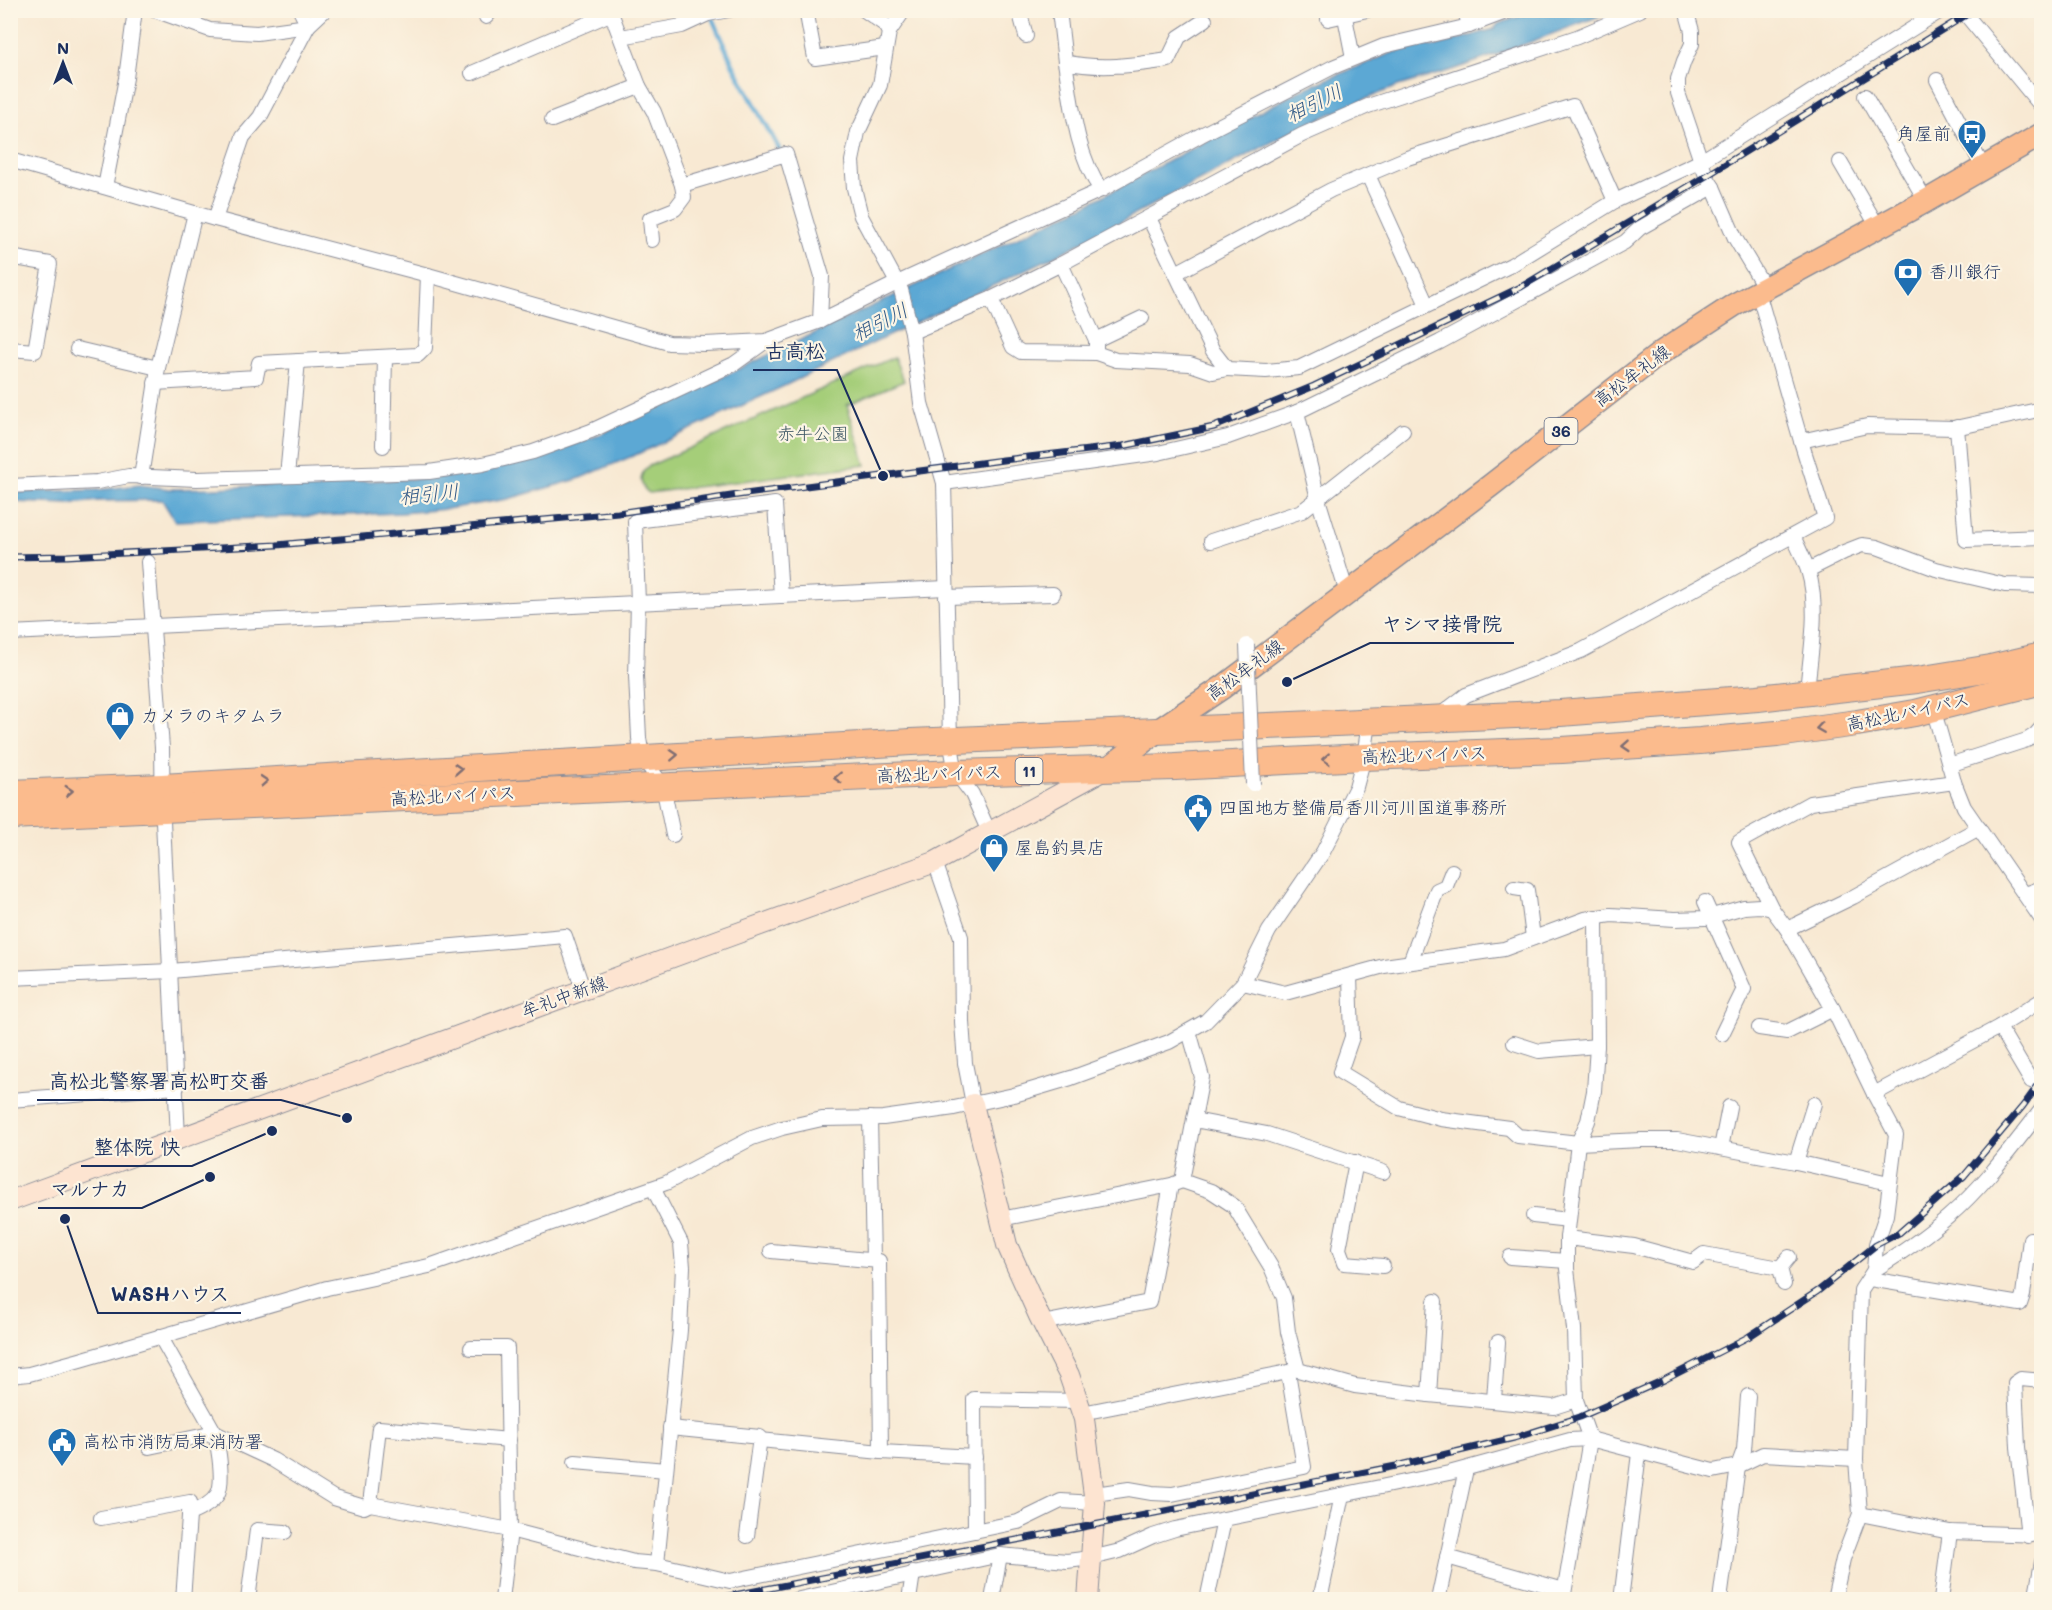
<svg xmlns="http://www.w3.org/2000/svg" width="2052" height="1610" font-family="Mali,'Klee One',sans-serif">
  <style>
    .green { fill: #a5ce79; stroke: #607e6c; stroke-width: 1.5 }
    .water { fill: #5ba8d4; stroke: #3b6c99; stroke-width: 1.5 }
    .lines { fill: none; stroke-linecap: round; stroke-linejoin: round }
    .stream { stroke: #5ba8d4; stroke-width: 5 }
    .street-casing { stroke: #8a8c98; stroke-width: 16 }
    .secondary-casing { stroke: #8a8c98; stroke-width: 22 }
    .primary-casing { stroke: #8a8c98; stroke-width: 25 }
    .highway-casing { stroke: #8a8c98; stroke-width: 28 }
    .street { stroke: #fff; stroke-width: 14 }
    .secondary { stroke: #fde4d1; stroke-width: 20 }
    .primary { stroke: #fbbb8d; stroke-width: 22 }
    .highway { stroke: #fbbb8d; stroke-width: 26 }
    .rail-casing { stroke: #1b2f5e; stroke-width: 7 }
    .rail { stroke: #fcf5e5; stroke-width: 4.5; stroke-dasharray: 14; stroke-linecap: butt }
    .street-bridge-casing { stroke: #8a8c98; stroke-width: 16; stroke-linecap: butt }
    .street-bridge { stroke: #fff; stroke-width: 14 }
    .oneway { stroke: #806e73 }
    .labels { text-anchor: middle; stroke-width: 4.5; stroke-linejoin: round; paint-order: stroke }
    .shield { fill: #fcf5e5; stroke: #5e6a86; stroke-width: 1.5 }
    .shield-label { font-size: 16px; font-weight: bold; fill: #1b2f5e }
    .poi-label { font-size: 18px; fill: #1b2f5e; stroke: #fcf5e5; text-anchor: start }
    .street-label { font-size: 18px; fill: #1b2f5e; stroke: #fcf5e5 }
    .park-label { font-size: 18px; fill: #3e5765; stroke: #fcf5e5 }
    .water-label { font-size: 20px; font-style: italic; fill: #315987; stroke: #fcf5e5 }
    .leader { fill: none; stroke: #1b2f5e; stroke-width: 2 }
    .callout-dot { fill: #1b2f5e; stroke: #fcf5e5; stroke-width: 2 }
    .callout-label { font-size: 20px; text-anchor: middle; font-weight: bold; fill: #1b2f5e; stroke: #fcf5e5; stroke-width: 4.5; stroke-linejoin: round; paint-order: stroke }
  </style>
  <rect width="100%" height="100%" fill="#fcf5e5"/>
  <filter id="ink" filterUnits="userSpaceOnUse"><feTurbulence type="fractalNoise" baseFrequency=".0167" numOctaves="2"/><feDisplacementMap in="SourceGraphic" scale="12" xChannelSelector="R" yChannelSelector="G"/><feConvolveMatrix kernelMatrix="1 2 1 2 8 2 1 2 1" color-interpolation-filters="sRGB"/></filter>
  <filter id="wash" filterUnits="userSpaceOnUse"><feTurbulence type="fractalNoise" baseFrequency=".008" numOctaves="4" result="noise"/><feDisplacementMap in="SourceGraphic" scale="24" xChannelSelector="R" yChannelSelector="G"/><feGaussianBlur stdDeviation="1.35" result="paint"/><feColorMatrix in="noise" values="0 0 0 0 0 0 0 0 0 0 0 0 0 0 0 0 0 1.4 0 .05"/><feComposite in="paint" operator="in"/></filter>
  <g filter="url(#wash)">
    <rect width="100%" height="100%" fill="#f8e9d3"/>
    <path class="green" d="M894,357L904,381L847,405L866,465L649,493C639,486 639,475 647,467Z"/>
    <polygon class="water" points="1535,11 1613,11 1501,53 1452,70 1398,86 1353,104 1297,129 1069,249 784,386 642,452 578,479 508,499 447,509 401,513 175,521 162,500 99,501 69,504 11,502 11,492 97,490 140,485 170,489 213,488 429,478 507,465 597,436 1088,204 1301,90 1394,52 1425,43 1432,47 1494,29 1498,24"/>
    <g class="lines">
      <polyline class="stream" points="713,19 733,65 779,149"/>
    </g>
  </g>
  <g filter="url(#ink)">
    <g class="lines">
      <g class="street-casing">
        <g id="street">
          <polyline points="154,10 210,30 257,33 308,26 325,10"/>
          <polyline points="610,10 639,86 654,112 682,185 786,154 822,276 820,321"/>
          <polyline points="864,10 884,24 889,32"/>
          <polyline points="904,10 889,32 880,85 858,132 852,161 854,188 861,216 901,290 912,332 921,403 944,483 950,740 956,773 972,794 989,832"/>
          <polyline points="1019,10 1026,36"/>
          <polyline points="1059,10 1065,62"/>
          <polyline points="1465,10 1469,26"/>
          <polyline points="1686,10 1692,31 1692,44 1684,61 1678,79 1678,93 1706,176 1713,187 1735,238 1765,288"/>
          <polyline points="1962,10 2042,107"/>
          <polyline points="807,15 815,58 885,48"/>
          <polyline points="486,17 492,10"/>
          <polyline points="1345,17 1353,58"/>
          <polyline points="1328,19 1367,10"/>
          <polyline points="621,37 682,26 708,14 729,10"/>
          <polyline points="472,73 610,14"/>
          <polyline points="1937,80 1983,167"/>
          <polyline points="1865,96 1926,201"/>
          <polyline points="552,120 639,86"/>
          <polyline points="10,160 215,219 428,275 669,343 705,344 766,341 820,321 897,283 1101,190 1201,135 1333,67 1384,46 1469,26 1511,10"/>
          <polyline points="1840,162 1878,227"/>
          <polyline points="1368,175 1427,305"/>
          <polyline points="105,187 126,78 135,10"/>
          <path d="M1101,190C1076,154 1072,105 1065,62C1099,70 1135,65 1168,60L1179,37L1205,20"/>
          <polyline points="1149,218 1213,351 1227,369 1266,371 1299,368 1511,265 1615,201 1701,161 1942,10"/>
          <polyline points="215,219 243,137 260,117 308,26 300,10"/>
          <polyline points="652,240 650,219 675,209 684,197 682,185"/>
          <polyline points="10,257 50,264 35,351 10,349"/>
          <polyline points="1061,264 1096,340 1096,353"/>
          <polyline points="1176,273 1331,190 1407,158 1573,106 1615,201"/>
          <polyline points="1758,292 1801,441 1867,426 1955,428 2042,409"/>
          <polyline points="991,299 1013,347 1021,352 1096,353 1116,360 1190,364 1213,372 1227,369"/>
          <polyline points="912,332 991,299 1061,264 1302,135 1368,106 1577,37 1640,10"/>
          <polyline points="1096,340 1142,318"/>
          <polyline points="77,349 158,368"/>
          <polyline points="155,383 256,377 259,363 418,355 425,348 428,275"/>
          <polyline points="1957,427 1966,540 2042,537"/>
          <polyline points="383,446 385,357"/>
          <polyline points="287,476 298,361"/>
          <polyline points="141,477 158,368 195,213"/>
          <polyline points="944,483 1158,453 1228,437 1297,412"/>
          <polyline points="10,486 97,482 129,476 197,479 429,472 483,464 533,452 591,431 734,364 766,341"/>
          <path d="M1793,536C1798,547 1804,559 1808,570C1820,609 1810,653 1807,692"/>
          <polyline points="1211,541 1302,511 1403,431"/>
          <polyline points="148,562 162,748 163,821 178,1138"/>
          <polyline points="1808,570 1844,552 1862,545 1877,547 1936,569 2005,585 2042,586"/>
          <polyline points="1347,593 1318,499 1297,412 1440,342 1625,242 1640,228 1713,187"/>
          <polyline points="946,597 1053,594"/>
          <polyline points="10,633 946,588"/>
          <polyline points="1933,708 1954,782 1964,807 2042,920"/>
          <polyline points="1440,715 1466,695 1581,651 1825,518 1801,441"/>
          <polyline points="1949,765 2027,740 2035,735 2042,727"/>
          <polyline points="673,835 663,786 642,757 639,738 636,676 638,603 635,521 775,504 781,596"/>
          <polyline points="935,862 961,937 962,1022 965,1063 973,1104"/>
          <polyline points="1514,888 1527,890 1533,938"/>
          <polyline points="2025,894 2042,888"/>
          <polyline points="1705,902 1744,989 1722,1034"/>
          <polyline points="1772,909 1739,842 1810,803 1954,782"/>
          <polyline points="1787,929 1853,897 1979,828"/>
          <polyline points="1410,962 1437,890 1446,886 1452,871"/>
          <polyline points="1350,976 1352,1037 1340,1072 1399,1108 1441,1119 1509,1128 1518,1136 1578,1143 1642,1140 1677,1140 1796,1162 1889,1183"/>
          <polyline points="10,978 171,971 565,936 583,989"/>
          <polyline points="1243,983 1285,993 1384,966 1504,949 1585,919 1611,915 1675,919 1705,918 1744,907 1760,906 1772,909 1787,929 1833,1009 1874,1094 1896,1135 1886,1215 1876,1245 1874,1270 1861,1290 1856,1459 1860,1514 1843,1559 1834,1600"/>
          <polyline points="1999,1027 2031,1081"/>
          <polyline points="1759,1028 1787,1032 1833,1009"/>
          <polyline points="1514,1043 1539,1051 1597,1046"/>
          <polyline points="1874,1094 1999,1027 2042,1000"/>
          <polyline points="10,1100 177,1087"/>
          <polyline points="870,1118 873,1260"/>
          <polyline points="1194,1120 1267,1134 1383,1172"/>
          <polyline points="1721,1148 1729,1107"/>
          <polyline points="1356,1162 1339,1249 1344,1263 1383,1266"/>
          <polyline points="1796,1162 1814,1104"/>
          <polyline points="1182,1181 1211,1191 1234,1206 1271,1267 1284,1298 1288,1332 1298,1370 1355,1386 1429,1395 1554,1407 1576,1400 1574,1329 1567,1269 1567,1238 1578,1143 1588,1121 1594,1091 1597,1046 1596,917"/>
          <polyline points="1174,1184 1182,1181 1202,1077 1189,1031"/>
          <polyline points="653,1188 681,1243 683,1267 680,1330 657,1564"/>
          <polyline points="1533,1216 1569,1220"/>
          <polyline points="1001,1219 1171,1185 1149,1302 1042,1323"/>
          <polyline points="1567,1238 1634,1246 1693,1262 1704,1254 1780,1268 1789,1257"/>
          <polyline points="771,1251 879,1261 881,1452"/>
          <polyline points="1510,1257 1567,1261"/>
          <polyline points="1780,1268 1784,1284"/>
          <path d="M1874,1270C1900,1254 1925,1237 1948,1217C1984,1186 2013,1146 2042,1109"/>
          <polyline points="1870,1279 2020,1304 2023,1295 2030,1239 2042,1241"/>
          <path d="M160,1336L215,1433C218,1447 225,1483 217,1495C211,1504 199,1510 189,1514"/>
          <polyline points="471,1348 507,1348 510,1530 502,1600"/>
          <polyline points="10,1376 29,1374 80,1360 327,1288 429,1266 666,1183 752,1138 782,1128 822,1119 883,1118 954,1108 1014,1095 1071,1078 1169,1042 1206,1021 1243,983 1269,931 1323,852 1356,787 1364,757 1369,723"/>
          <polyline points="1429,1395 1435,1301"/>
          <polyline points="1494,1400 1498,1342"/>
          <polyline points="1082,1413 1288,1372 1304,1467 1172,1494 1152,1493 1129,1489 1095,1494"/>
          <polyline points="670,1428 760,1437 747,1536"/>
          <polyline points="509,1440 379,1428 370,1504 510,1530 634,1562 657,1564 730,1581 1018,1522 1061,1501 1095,1503"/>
          <polyline points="760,1440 881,1452 975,1457"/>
          <polyline points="149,1447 215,1433 273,1460 334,1498 364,1507 370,1504"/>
          <polyline points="575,1462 666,1470"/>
          <polyline points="1860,1514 1950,1532 2042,1535"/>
          <polyline points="101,1518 190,1502 183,1600"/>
          <polyline points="975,1531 974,1399 1078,1401"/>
          <polyline points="2028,1536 2018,1447 2015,1383 2021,1379 2042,1381"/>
          <polyline points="1447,1557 1564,1590"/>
          <polyline points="248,1600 257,1530 285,1532"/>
          <polyline points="795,1600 1000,1555 1067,1561 1091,1558 1120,1551 1153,1536 1175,1529 1449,1473 1570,1440 1590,1439 1713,1471 1738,1466 1763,1454 1856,1459"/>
          <polyline points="909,1600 913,1573"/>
          <polyline points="992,1600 1000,1555"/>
          <polyline points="1207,1600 1224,1520"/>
          <polyline points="1320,1600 1342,1495"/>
          <polyline points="1438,1600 1466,1469"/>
          <polyline points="1563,1600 1590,1439 1576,1400"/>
          <polyline points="1621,1600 1639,1453"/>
          <polyline points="1720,1600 1738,1466 1744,1450 1748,1396"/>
          <polyline points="1941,1600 1950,1532"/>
          <polyline points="2035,1600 2042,1562"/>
        </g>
      </g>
      <g class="secondary-casing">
        <g id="secondary">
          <polyline points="973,1104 1007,1245 1039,1316 1069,1375 1084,1419 1095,1503 1088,1600"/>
          <polyline points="10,1201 727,937 935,862 1104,770"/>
        </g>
      </g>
      <g class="primary-casing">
        <polyline id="primary" points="1107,769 1156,732 1223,687 1490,486 1662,352 1734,305 1926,201 2042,134"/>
      </g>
      <g class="highway-casing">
        <g id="highway">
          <polyline points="10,793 162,787 911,742 1560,713 1758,698 1917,680 1991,668 2042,656"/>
          <polyline points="10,816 956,773 1175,767 1364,757 1562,750 1700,741 1777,734 1857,723 1915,713 2042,681"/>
        </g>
      </g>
      <use href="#street" class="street"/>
      <use href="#secondary" class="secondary"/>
      <use href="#primary" class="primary"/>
      <use href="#highway" class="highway"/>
      <g class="rail-casing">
        <g id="rail">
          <polyline points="10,557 67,556 277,545 618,513 738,495 1003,460 1123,446 1214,427 1314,386 1521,287 1706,176 1974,10"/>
          <polyline points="709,1600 1396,1466 1514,1438 1580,1417 1664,1380 1748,1337 1818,1291 1876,1245 1899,1233 1964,1176 2023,1106 2042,1080"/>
        </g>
      </g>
      <use href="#rail" class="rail"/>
      <g class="street-bridge-casing">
        <polyline id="street-bridge" points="1247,645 1253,784"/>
      </g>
      <use href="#street-bridge" class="street-bridge"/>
    </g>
    <defs><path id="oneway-chevron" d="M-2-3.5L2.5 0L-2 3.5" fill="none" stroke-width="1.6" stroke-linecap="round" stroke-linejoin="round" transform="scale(1.5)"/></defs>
    <g class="oneway">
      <use href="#oneway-chevron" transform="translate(1820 728) rotate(172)"/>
      <use href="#oneway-chevron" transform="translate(1626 746) rotate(176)"/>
      <use href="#oneway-chevron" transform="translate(674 755) rotate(-3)"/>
      <use href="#oneway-chevron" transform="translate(1326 759) rotate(177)"/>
      <use href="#oneway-chevron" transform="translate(458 769) rotate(-4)"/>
      <use href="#oneway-chevron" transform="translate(838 778) rotate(177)"/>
      <use href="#oneway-chevron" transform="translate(264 781) rotate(-4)"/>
      <use href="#oneway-chevron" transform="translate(69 791) rotate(-3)"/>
    </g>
  </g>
  <defs>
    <g id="bus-pin" transform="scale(1.5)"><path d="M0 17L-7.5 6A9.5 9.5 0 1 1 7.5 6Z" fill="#1f6fb2" stroke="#fcf5e5"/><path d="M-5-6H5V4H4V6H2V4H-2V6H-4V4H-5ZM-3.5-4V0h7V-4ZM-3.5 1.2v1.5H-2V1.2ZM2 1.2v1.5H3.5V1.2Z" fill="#fff"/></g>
    <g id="bank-pin" transform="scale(1.5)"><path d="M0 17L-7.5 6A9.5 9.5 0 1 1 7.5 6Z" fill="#1f6fb2" stroke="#fcf5e5"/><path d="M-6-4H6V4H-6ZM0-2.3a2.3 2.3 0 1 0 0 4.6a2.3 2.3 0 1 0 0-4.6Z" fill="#fff"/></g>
    <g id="shop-pin" transform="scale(1.5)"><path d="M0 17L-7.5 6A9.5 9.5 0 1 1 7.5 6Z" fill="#1f6fb2" stroke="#fcf5e5"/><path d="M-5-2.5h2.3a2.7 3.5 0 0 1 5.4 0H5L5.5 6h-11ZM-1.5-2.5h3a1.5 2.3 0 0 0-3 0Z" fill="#fff"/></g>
    <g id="civic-pin" transform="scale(1.5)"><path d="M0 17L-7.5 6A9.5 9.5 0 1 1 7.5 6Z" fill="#1f6fb2" stroke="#fcf5e5"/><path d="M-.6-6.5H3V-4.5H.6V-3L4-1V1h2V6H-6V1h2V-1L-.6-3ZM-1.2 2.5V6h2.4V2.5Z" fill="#fff"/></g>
  </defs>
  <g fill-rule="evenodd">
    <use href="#bus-pin" x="1972" y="134"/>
    <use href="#bank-pin" x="1908" y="272"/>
    <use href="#shop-pin" x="120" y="716"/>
    <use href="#civic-pin" x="1198" y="808"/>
    <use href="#shop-pin" x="994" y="848"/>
    <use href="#civic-pin" x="62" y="1442"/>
  </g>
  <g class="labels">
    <g class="shield">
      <rect x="1544.5" y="418" width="33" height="26" rx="4.5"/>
      <rect x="1015.5" y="758" width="27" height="26" rx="4.5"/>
    </g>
    <g class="shield-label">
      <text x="1561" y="437">36</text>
      <text x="1029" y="777">11</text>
    </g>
    <g class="poi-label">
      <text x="1951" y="140" text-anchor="end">角屋前</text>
      <text x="1929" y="278">香川銀行</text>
      <text x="141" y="722">カメラのキタムラ</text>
      <text x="1219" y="814">四国地方整備局香川河川国道事務所</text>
      <text x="1015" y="854">屋島釣具店</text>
      <text x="83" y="1448">高松市消防局東消防署</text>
    </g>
    <g class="street-label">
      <text transform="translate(1632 376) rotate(-37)" y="6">高松牟礼線</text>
      <text transform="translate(1245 670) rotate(-36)" y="6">高松牟礼線</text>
      <text transform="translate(1908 712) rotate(-12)" y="6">高松北バイパス</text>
      <text transform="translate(1424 755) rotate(-2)" y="6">高松北バイパス</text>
      <text transform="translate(939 774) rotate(-2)" y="6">高松北バイパス</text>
      <text transform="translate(453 796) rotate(-3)" y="6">高松北バイパス</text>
      <text transform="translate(564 997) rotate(-20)" y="6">牟礼中新線</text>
    </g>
    <g class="park-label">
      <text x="813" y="440">赤牛公園</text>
    </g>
    <g class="water-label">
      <text transform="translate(1314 103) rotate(-26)" y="7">相引川</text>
      <text transform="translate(880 322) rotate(-27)" y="7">相引川</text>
      <text transform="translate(429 494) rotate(-6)" y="7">相引川</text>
    </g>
  </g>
  <path class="leader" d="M883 476L837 370H753M1287 682L1370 643H1514M347 1118L281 1100H37M272 1131L192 1166H81M210 1177L142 1208H38M65 1219L98 1313H241"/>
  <g class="callout-dot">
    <circle cx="883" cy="476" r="6"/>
    <circle cx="1287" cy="682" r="6"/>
    <circle cx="347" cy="1118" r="6"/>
    <circle cx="272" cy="1131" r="6"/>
    <circle cx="210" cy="1177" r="6"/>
    <circle cx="65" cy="1219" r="6"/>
  </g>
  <g class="callout-label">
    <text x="795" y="358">古高松</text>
    <text x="1442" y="631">ヤシマ接骨院</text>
    <text x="159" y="1088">高松北警察署高松町交番</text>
    <text x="137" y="1154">整体院 快</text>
    <text x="90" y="1196">マルナカ</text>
    <text x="170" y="1301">WASHハウス</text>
  </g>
  <rect width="2052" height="1610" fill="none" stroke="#fcf5e5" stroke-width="36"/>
  <g transform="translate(63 63)" stroke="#fcf5e5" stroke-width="4.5" paint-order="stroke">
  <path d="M0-4.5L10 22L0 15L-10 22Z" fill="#1b2f5e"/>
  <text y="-9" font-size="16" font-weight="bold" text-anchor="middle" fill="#1b2f5e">N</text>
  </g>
</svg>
